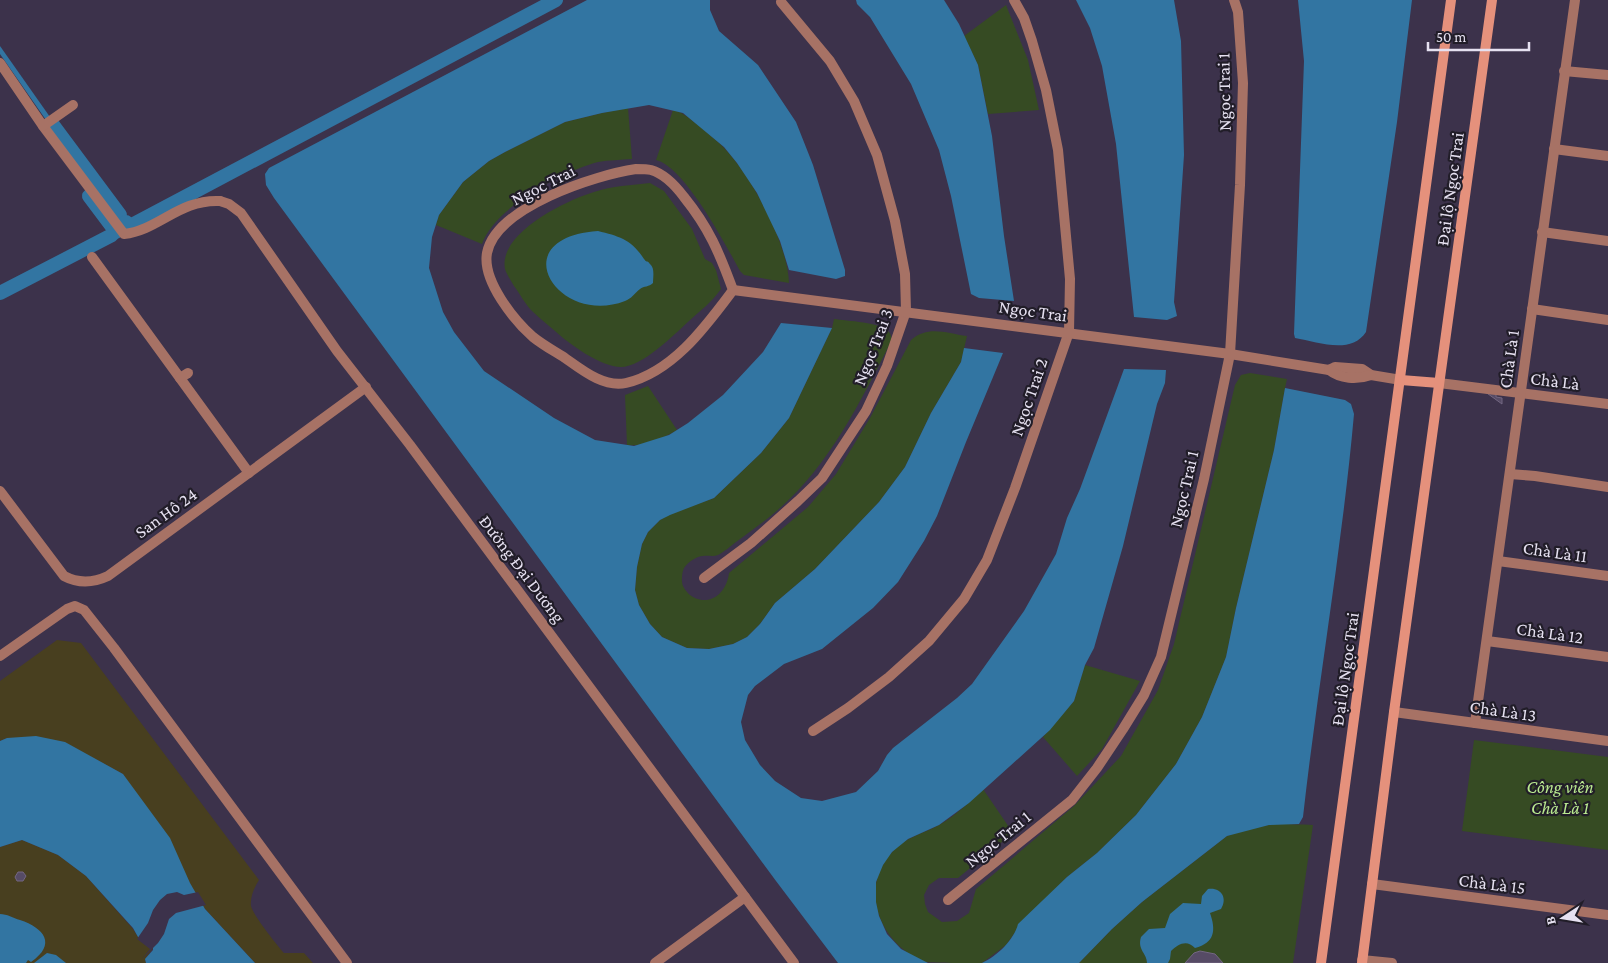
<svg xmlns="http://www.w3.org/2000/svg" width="1608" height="963" font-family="'Crimson Pro',serif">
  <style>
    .green { fill: #364b23 }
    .sand { fill: #483f1f }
    .water { fill: #3275a2 }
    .pier { fill: #3c324b }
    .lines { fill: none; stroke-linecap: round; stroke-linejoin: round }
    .canal { stroke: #3275a2; stroke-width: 14 }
    .building { fill: #564b65; stroke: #736782 }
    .minor { stroke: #a77265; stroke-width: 10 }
    .tertiary { stroke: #a77265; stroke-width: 10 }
    .secondary { stroke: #e5917c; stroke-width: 10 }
    .labels { text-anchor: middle; stroke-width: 4.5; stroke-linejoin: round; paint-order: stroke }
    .street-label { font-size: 18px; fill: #e6e1f1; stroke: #211d28 }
    .park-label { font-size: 18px; font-style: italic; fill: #baea90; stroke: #211d28 }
  </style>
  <rect width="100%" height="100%" fill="#3c324b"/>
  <g class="green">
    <polygon points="1006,5 1028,60 1039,110 988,114 978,65 964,36"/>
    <path d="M628,108L632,159C621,160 609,160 598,162C563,171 494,208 482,244L436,225L439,215L463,182L489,161L505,152L565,122L602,113Z"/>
    <path d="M673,110C685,113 692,121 702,128C709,135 718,141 725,149C752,177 788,244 789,283L744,275L740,271C726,245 684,166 656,160Z"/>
    <path d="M650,183L664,191L692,229L705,259L712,263L716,270L721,289C710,304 702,309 689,321C674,335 642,367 621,367C601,367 569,344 555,331C547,324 539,318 532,311C525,304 520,294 514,286C511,281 507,275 505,269C498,233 567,200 594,192C612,186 632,185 650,183Z"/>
    <path d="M834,319C846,321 882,322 889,332C891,334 891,337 892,340C860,402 828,469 773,514C761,524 748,533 736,542C731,546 724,552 718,555C713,557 708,555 703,556C697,556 688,562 684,568C682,572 681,581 683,586C685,590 689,595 693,597C712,607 727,591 729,573L808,507L836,474L870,418L911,340C928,325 946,333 967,336L961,362L931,413L905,467L879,502L815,569L775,603L760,624L747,637L733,644L709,649L687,648L662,637L650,624L639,605L635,590L637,567L642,544L648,532L660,520L670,514L714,498L761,453L789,418L832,328Z"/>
    <path d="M1250,373L1287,379L1285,388L1274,450L1236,608L1226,657L1202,717L1176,764L1136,815L1097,853L1067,877L1016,931L1006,945L982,963C968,963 936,963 925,962C880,945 857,888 893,851C906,837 922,834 939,825C955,816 970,802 983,789L1013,833L958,878H939L929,885L924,895L925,904L928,912L942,922L957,921L969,913L976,889L1074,806L1121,756L1158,690L1174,644L1235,385L1241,375Z"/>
    <path d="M648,386L677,430C664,438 642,447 627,445L625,395Z"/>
    <polygon points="1085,665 1140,681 1102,749 1077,776 1043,737 1074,701"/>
    <polygon points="1474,740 1608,757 1608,850 1462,831"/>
    <path d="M1278,823C1290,825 1301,824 1313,825L1293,963H1079L1112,929L1142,902L1227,836L1241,831Z"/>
  </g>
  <g class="sand">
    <path d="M57,640L81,643L259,880C254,888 250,897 251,906C253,915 277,945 284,953H304L313,963H255L205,909L123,774L95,759L7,738L0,741V681Z"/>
    <polygon points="22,840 58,855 86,876 133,929 138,937 153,948 145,959 146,963 0,963 0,847"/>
  </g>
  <g class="water">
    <polygon points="587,0 710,0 710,10 719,31 758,65 796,122 813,165 845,270 845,276 836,279 789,270 780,241 757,193 737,163 724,147 683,113 649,105 602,113 565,122 505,152 489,161 463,182 439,215 432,237 429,268 443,312 454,332 484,371 554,418 595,440 634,446 669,435 688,423 723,395 763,352 781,323 832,328 789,418 761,453 714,498 670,515 660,520 648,532 642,544 637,567 635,590 639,605 650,624 662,637 687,648 709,649 733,644 747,637 760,624 775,603 815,569 879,502 905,467 931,413 961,362 964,348 1003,353 966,442 937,516 924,541 898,582 873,608 822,649 784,664 755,686 748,695 741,722 745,740 760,765 775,781 801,798 822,801 856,792 878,771 887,755 893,748 957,698 972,684 1024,611 1056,554 1067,518 1080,489 1124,369 1166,370 1165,383 1157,404 1123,546 1094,648 1085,665 1074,701 1050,730 969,803 939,825 908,839 892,852 883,865 876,882 876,902 879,916 887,934 901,949 928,963 838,963 776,881 274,198 266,185 265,174 269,168"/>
    <polygon points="856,0 944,0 959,24 978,65 992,136 1004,236 1014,301 979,298 971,294 951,196 939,150 911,84 870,17 857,4"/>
    <polygon points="1076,0 1174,0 1181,41 1184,155 1174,302 1177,316 1167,320 1134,317 1116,144 1102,66 1090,28"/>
    <path d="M1298,0H1412L1397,122L1366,332C1351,355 1318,342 1295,338L1294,334L1304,61Z"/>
    <polygon points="0,46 50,117 46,120 0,54"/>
    <path d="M598,231C619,236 632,240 644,259C648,264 646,259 650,264C655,268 653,277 653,283C649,287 644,286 640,289C635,293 631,299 625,301C558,327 501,238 598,231Z"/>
    <path d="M1285,388L1345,400L1351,404L1354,414C1342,549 1318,682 1303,817L1299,824L1269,825L1227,836L1142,902L1112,929L1079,963H982C997,956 1014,940 1018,924L1067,877L1097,853L1136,815L1176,764L1202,717L1226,657L1236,608L1274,450Z"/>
    <polygon points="36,736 65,742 123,774 170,838 190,883 205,909 255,963 146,963 145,959 153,950 153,948 138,937 133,928 86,876 58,855 22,840 0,847 0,741 7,738"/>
    <path d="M1208,889C1221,887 1228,898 1221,909L1210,913C1216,930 1215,943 1195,948C1187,939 1178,944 1171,951L1170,959L1168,963H1147C1147,953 1137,950 1141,937L1149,929L1165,928L1170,914L1183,903L1201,904L1202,896Z"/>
    <path d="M0,914C7,914 13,918 20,920C44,928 57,944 31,962L28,960L26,963H0Z"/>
    <polygon points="47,953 56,955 66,963 34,963"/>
  </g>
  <polygon class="pier" points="177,892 184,895 198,892 206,905 176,913 169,919 164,934 158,943 142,959 150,949 137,939 148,923 153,910 160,900 167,894"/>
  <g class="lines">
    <g class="canal">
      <polyline points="53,125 120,215"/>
      <polyline points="89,196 116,232"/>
      <polyline points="126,222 130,226 556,0"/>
      <polyline points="0,293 112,235"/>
    </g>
  </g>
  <g class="building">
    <polygon points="1484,391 1496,392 1496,397 1502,398 1502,404"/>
    <polygon points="18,872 23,872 26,876 23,881 17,881 15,877"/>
    <polygon points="1200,951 1215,954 1223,963 1185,963 1194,953"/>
  </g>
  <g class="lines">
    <g class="minor">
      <path d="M0,63L43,126L124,234C159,230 179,199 220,201"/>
      <polyline points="1564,71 1608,75"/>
      <polyline points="43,126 73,105"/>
      <polyline points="1554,149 1608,156"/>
      <path d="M636,169C641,169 647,169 651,170C665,174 675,185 684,197C709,228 719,252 733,290C706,326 673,372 626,383C604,388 582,370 565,358C554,351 543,345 533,337C514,320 482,281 487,253C496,207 595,175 636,169Z"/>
      <polyline points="1542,232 1608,241"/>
      <polyline points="92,257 249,473"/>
      <polyline points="1532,309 1608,320"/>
      <polyline points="180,378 188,373"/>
      <polyline points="1439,383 1608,404"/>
      <polyline points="1510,474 1535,476 1608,487"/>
      <path d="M0,491L64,576C79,584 93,583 108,576L366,387"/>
      <polyline points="1498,561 1608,576"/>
      <polyline points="704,578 751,543 798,501 822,478 866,411 887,366 906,311 905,274 895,221 877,155 854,101 830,61 781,2"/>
      <polyline points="1487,641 1608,657"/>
      <polyline points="0,656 67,609 75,606 84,610 114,648 347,963"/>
      <polyline points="1394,712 1608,741"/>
      <polyline points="1475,723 1575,0"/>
      <polyline points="813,731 848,708 889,677 929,641 964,599 987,560 1015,488 1069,332 1070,279 1058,150 1046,90 1032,41 1024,18 1014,0"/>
      <polyline points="1372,884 1608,915"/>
      <polyline points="948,900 1072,800 1097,768 1123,729 1144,695 1161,657 1204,479 1230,354 1240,185 1243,83 1238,12 1234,0"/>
      <polyline points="1362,960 1392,963"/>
    </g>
    <g class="tertiary">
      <polyline points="220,201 229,204 241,213 337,351 410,445 794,963"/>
      <polyline points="733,290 1230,354 1329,370 1335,367 1362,369 1371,375 1401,380"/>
      <path d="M1329,370C1340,379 1357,380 1371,375"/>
      <polyline points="655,963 745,897"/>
    </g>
    <g class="secondary">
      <polyline points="1401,380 1439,383"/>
      <polyline points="1321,963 1451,0"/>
      <polyline points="1362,963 1394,712 1492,0"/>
    </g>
  </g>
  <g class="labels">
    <g class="street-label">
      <text transform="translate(1224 92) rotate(-91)" y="6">Ngọc Trai 1</text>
      <text transform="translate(543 185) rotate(-27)" y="6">Ngọc Trai</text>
      <text transform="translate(1450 189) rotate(-82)" y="6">Đại lộ Ngọc Trai</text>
      <text transform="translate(1033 311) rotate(8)" y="6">Ngọc Trai</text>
      <text transform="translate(873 347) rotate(-69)" y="6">Ngọc Trai 3</text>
      <text transform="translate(1509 359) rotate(-82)" y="6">Chà Là 1</text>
      <text transform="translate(1555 381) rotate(7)" y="6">Chà Là</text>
      <text transform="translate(1029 397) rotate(-71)" y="6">Ngọc Trai 2</text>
      <text transform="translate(1184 489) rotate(-77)" y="6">Ngọc Trai 1</text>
      <text transform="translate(166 513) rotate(-36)" y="6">San Hô 24</text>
      <text transform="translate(1555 552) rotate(8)" y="6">Chà Là 11</text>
      <text transform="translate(522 569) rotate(53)" y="6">Đường Đại Dương</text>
      <text transform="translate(1550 633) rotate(8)" y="6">Chà Là 12</text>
      <text transform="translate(1345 669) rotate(-82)" y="6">Đại lộ Ngọc Trai</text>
      <text transform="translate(1503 711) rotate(8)" y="6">Chà Là 13</text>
      <text transform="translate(998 839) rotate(-39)" y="6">Ngọc Trai 1</text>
      <text transform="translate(1492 884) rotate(7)" y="6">Chà Là 15</text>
    </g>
    <g class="park-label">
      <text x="1560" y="793">Công viên<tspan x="1560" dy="21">Chà Là 1</tspan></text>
    </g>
  </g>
  <g transform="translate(1563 918) rotate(258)" stroke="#211d28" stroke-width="4" paint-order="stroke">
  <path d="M0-4L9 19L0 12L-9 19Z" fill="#e6e1f1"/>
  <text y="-8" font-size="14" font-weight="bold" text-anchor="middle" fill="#e6e1f1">B</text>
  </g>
  <path d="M1428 42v8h101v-8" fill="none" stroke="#e6e1f1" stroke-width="2.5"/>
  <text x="1436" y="42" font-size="15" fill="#e6e1f1" stroke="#211d28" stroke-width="4" paint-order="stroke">50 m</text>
</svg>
